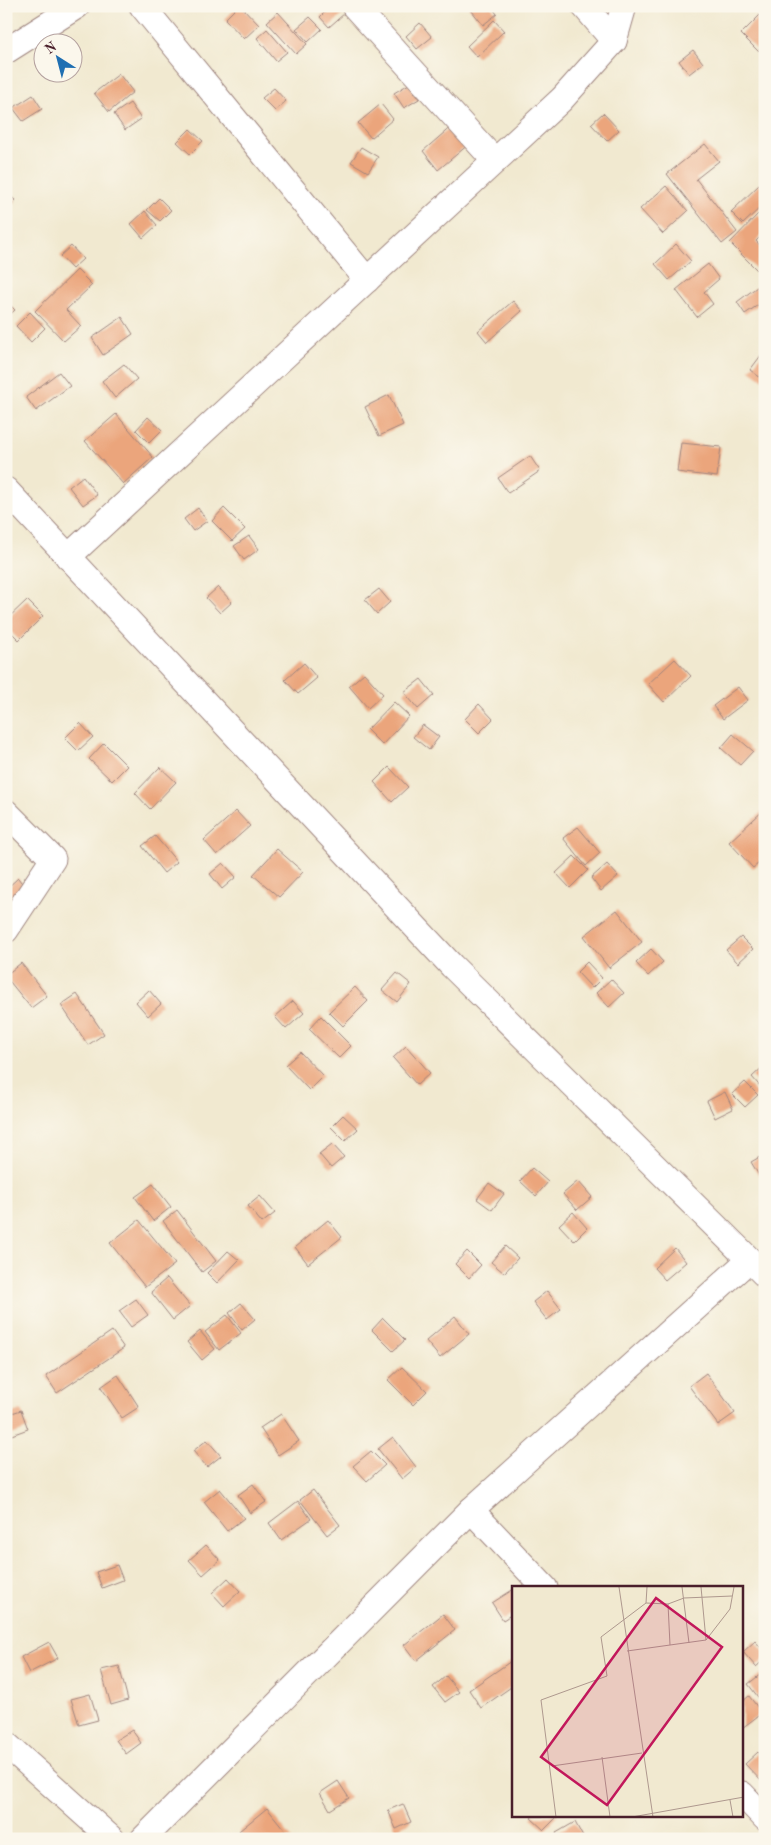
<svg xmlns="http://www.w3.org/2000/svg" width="771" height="1845" font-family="'Old Standard TT',serif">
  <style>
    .building { fill: #eba57b }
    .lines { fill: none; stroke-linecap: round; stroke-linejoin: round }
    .street-casing { stroke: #9e847e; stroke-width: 27 }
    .street { stroke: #fff; stroke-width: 25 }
    .inset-road { fill: none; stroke: #ae988e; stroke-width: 1 }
    .view { fill: #c2185b; fill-opacity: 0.15; stroke: #c2185b; stroke-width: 2.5 }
    .inset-edge { fill: none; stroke: #4a1f2b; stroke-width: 2.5 }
  </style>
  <rect width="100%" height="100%" fill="#fbf7ec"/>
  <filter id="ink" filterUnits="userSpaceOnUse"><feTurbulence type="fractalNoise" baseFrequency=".02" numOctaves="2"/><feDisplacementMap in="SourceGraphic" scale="10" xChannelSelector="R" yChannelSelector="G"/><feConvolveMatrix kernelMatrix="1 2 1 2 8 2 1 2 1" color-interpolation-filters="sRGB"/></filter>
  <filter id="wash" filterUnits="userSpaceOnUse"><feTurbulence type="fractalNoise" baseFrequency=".0096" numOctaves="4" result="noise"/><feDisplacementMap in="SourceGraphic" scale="20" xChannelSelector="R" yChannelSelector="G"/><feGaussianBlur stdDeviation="1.12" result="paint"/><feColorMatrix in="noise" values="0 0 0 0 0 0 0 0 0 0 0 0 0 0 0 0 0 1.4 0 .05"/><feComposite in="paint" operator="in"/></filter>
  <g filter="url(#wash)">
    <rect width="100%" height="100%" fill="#f1e9d0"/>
    <g id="blocks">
      <g class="building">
        <polygon points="238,6 241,6 259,25 244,39 225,19"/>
        <polygon points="331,6 340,6 345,13 329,27 320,17"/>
        <polygon points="468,6 491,6 497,14 483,25"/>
        <polygon points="765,10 765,44 758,51 741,34"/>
        <polygon points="278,12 307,44 296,54 267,22"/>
        <polygon points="310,17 322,29 308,42 296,29"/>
        <polygon points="494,20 504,31 477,57 467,46"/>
        <polygon points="420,23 432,37 417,49 406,36"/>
        <polygon points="267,29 287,52 276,61 257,38"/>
        <polygon points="693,50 703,63 689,74 679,61"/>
        <polygon points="119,74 133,92 109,112 94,93"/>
        <polygon points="409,84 419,99 404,108 394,93"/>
        <polygon points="274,88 286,101 275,111 262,98"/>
        <polygon points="33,95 42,109 23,121 13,108"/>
        <polygon points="130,103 141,119 125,130 114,114"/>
        <polygon points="381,104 393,119 371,138 358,123"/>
        <polygon points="603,113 619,130 607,141 591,124"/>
        <polygon points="453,125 469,144 438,170 423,151"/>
        <polygon points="190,129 203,141 190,154 177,142"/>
        <polygon points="705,144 719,161 696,179 737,232 722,244 667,174"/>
        <polygon points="361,147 378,157 368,172 351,162"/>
        <polygon points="761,183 765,187 765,203 743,224 731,212"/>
        <polygon points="666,186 688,211 663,234 640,209"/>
        <polygon points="6,192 16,201 6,210"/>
        <polygon points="159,198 171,210 160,221 147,210"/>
        <polygon points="145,211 157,225 143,238 131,224"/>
        <polygon points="758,214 765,221 765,232 756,241 765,251 765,264 758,271 730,243"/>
        <polygon points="676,244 691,261 669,280 655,264"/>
        <polygon points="71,246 83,259 72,269 60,256"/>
        <polygon points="708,264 719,279 704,292 713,304 697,317 676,290"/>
        <polygon points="77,270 92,285 66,310 81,326 64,341 35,311"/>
        <polygon points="765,281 765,308 761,303 745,314 737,302"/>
        <polygon points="6,301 15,310 6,318"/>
        <polygon points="513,301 522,311 487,342 478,331"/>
        <polygon points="30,312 45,328 31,342 16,326"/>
        <polygon points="122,317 133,334 103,355 92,338"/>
        <polygon points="762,354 765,356 765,381 750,370"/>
        <polygon points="124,364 137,379 115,398 102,381"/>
        <polygon points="59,372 70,386 36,411 26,397"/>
        <polygon points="389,395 403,425 379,436 365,407"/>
        <polygon points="116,414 153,457 123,484 85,441"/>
        <polygon points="148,417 162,430 149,443 136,430"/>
        <polygon points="681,443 721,447 717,477 677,472"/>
        <polygon points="530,456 540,471 508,493 498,478"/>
        <polygon points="83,476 97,495 83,505 69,487"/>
        <polygon points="198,508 207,521 193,531 184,519"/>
        <polygon points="224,508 245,529 232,541 212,521"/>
        <polygon points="249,536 259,549 244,560 234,546"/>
        <polygon points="218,587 232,602 220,613 206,598"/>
        <polygon points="379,589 390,602 377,614 365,600"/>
        <polygon points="27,600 43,616 19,640 6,627 6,620"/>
        <polygon points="675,659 691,676 664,702 648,684"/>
        <polygon points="304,663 317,678 298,694 285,680"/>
        <polygon points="364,673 383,694 368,708 349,686"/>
        <polygon points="421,679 434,695 418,709 404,692"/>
        <polygon points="738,687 748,700 723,719 713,706"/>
        <polygon points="394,702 409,716 382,745 367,730"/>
        <polygon points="479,704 493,719 479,733 465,719"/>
        <polygon points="80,723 93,737 78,751 65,738"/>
        <polygon points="423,725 439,737 429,750 413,737"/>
        <polygon points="733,734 753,751 740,765 721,748"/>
        <polygon points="104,743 127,766 112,781 89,759"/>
        <polygon points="160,767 176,782 150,809 135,793"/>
        <polygon points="389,767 408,787 392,802 374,782"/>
        <polygon points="765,809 765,858 753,868 729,842"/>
        <polygon points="236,811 250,826 217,855 204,840"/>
        <polygon points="578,827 600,853 586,866 563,838"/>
        <polygon points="155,836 177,862 164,873 142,846"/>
        <polygon points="277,849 303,872 279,897 253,875"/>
        <polygon points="574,856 588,870 570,888 556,873"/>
        <polygon points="223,863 236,877 222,889 210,874"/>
        <polygon points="607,864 618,876 601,891 591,878"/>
        <polygon points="18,878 28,891 13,904 6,897 6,889"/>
        <polygon points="617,910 642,942 609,968 584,936"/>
        <polygon points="741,937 753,949 738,963 726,950"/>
        <polygon points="651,949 663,962 648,976 636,963"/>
        <polygon points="587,962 602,978 592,988 577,972"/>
        <polygon points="21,963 47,996 31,1008 6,977 6,975"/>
        <polygon points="397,973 411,984 397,1002 382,990"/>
        <polygon points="611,979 624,993 609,1007 596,993"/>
        <polygon points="355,987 368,1001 343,1026 329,1012"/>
        <polygon points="149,990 161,1004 148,1016 136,1002"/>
        <polygon points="77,994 104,1034 88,1045 61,1005"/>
        <polygon points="293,1001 304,1013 286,1029 275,1017"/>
        <polygon points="321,1016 351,1046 339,1058 309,1029"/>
        <polygon points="406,1046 430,1073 417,1085 393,1058"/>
        <polygon points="300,1052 323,1076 309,1090 285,1065"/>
        <polygon points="765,1065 765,1092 752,1077"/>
        <polygon points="745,1082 758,1095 745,1107 732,1094"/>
        <polygon points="725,1092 733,1109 715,1118 707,1101"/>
        <polygon points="343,1115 358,1129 345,1141 331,1127"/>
        <polygon points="332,1144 344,1157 331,1168 319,1154"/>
        <polygon points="765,1154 765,1174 760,1177 751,1162"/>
        <polygon points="532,1168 548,1182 536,1196 520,1181"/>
        <polygon points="578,1181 592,1197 577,1210 563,1194"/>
        <polygon points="489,1183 504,1194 492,1210 477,1199"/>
        <polygon points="153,1184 171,1207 153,1221 135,1197"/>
        <polygon points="260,1196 275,1213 262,1223 248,1206"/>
        <polygon points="177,1210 216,1261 202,1272 163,1221"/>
        <polygon points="573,1212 587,1228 574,1241 559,1225"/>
        <polygon points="139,1220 175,1264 145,1287 110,1243"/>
        <polygon points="328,1220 342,1237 308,1264 295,1247"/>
        <polygon points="505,1246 518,1258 504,1273 491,1262"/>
        <polygon points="675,1248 686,1262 665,1280 654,1268"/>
        <polygon points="228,1251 239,1260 217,1283 207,1273"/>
        <polygon points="467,1251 481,1265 469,1278 455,1264"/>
        <polygon points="167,1278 190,1306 173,1320 151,1292"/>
        <polygon points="547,1291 561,1309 547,1320 533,1302"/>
        <polygon points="136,1299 148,1315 131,1327 119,1311"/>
        <polygon points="241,1303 255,1319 242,1330 229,1313"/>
        <polygon points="227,1315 241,1333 219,1350 205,1332"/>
        <polygon points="455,1316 469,1334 440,1358 426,1341"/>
        <polygon points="383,1318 405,1340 393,1351 372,1330"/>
        <polygon points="112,1331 124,1348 57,1393 46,1376"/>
        <polygon points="200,1331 215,1349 202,1360 187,1342"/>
        <polygon points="402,1367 427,1391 413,1405 388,1380"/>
        <polygon points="706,1373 735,1413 718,1425 689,1386"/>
        <polygon points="118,1375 139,1407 122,1418 101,1387"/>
        <polygon points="21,1410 28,1429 6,1437 6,1415"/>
        <polygon points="281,1414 299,1441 278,1455 260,1428"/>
        <polygon points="393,1437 416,1467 402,1479 378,1449"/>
        <polygon points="207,1440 221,1456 207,1467 193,1451"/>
        <polygon points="371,1451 385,1465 367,1481 353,1466"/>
        <polygon points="253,1484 266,1502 250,1513 238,1495"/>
        <polygon points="220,1489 244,1518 227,1531 204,1502"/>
        <polygon points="313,1490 340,1525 327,1535 300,1500"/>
        <polygon points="298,1501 311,1519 281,1540 269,1523"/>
        <polygon points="206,1545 220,1560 203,1575 189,1560"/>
        <polygon points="117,1565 123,1580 102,1588 96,1572"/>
        <polygon points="228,1578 240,1591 224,1606 212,1593"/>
        <polygon points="514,1589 514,1613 503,1620 492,1603"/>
        <polygon points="443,1614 455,1630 416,1661 404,1645"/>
        <polygon points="755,1641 765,1652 765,1659 756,1667 743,1652"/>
        <polygon points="49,1642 58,1658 29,1673 21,1657"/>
        <polygon points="514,1659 514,1685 481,1708 469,1690"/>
        <polygon points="119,1666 128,1700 111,1705 101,1670"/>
        <polygon points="765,1671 765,1706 748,1684"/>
        <polygon points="446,1676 459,1692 445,1702 433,1687"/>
        <polygon points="90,1694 98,1720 79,1725 71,1699"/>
        <polygon points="749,1696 762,1713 742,1728 742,1702"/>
        <polygon points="132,1730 141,1743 126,1754 116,1740"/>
        <polygon points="758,1752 765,1759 765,1785 745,1764"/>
        <polygon points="338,1781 349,1798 330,1810 320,1793"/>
        <polygon points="403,1804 411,1822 396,1829 388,1810"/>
        <polygon points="267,1808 292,1839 245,1839 239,1831"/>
        <polygon points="533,1816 558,1816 544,1830 531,1818"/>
        <polygon points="575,1822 584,1839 559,1839 556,1833"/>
      </g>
    </g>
  </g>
  <g filter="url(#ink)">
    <use href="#blocks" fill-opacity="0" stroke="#9e847e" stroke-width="1"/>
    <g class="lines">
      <g class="street-casing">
        <g id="street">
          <polyline points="142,6 367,280"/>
          <polyline points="354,6 495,161"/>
          <polyline points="584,6 614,41"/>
          <polyline points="6,51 77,6"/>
          <polyline points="6,490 452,966 765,1275"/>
          <polyline points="68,557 562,99 614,41 624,6"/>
          <polyline points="6,812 53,859 6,930"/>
          <polyline points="471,1510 545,1588"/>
          <polyline points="6,1744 112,1839"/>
          <polyline points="742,1794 765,1818"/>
          <polyline points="143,1839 471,1510 749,1260"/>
        </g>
      </g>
      <use href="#street" class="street"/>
    </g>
  </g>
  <g transform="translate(512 1586)">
    <rect width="231" height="231" fill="#f1e9d0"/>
    <path class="inset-road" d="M107,1L141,231M170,1L177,57M189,1L194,54M134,17L156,18L172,12L220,10M156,18L158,59M115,65L194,54L218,23L222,1M90,171L98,231M40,180L130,167M218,214L221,231M44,231L29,114L95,90L89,51L134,17L135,1M120,231L232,211"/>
    <path class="view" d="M144,12L210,61L95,219L29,171Z"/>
    <rect width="231" height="231" class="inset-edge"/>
  </g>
  <rect width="771" height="1845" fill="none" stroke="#fbf7ec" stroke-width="25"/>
  <g transform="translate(58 58) rotate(324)"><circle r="24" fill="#fbf7ec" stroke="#b4a19f"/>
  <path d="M0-4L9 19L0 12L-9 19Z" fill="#1f6fb2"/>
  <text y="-8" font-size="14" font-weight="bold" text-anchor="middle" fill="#4a1f2b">N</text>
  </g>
</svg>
